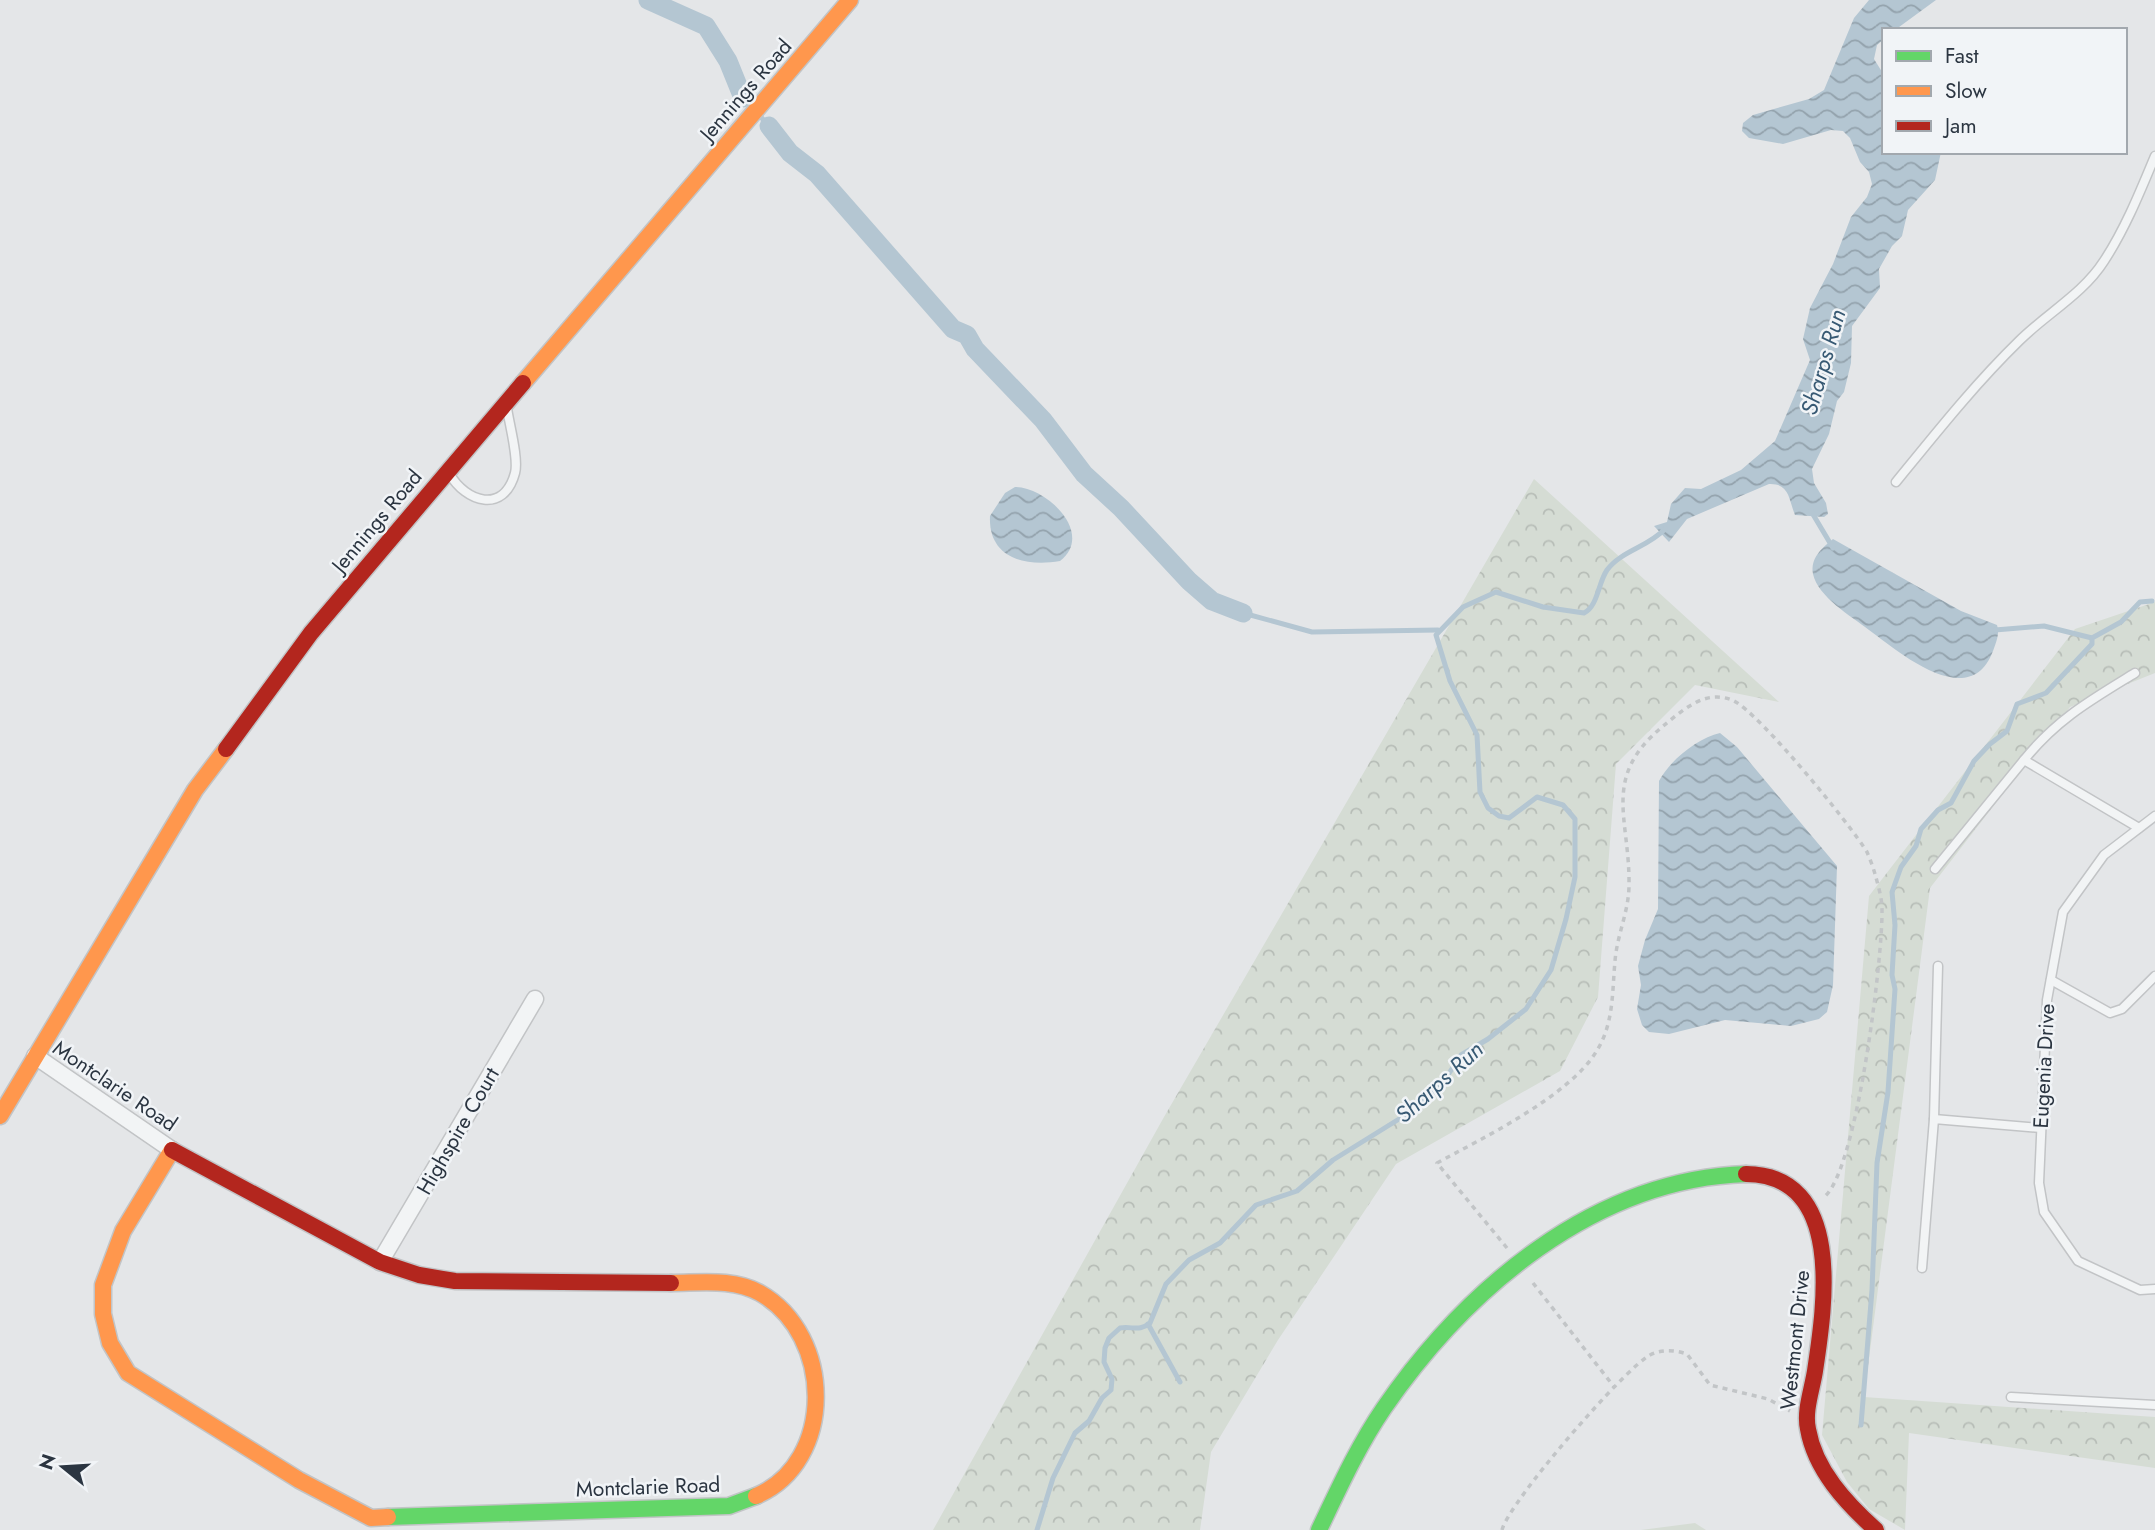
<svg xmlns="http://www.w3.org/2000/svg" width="2155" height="1530" font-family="Jost,sans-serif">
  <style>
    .forest { fill: url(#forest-crowns) }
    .water { fill: url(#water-waves) }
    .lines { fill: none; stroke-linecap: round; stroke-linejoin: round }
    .stream { stroke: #b4c6d2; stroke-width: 5 }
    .canal { stroke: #b4c6d2; stroke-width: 19 }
    .lane-casing { stroke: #c2c4c6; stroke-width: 11 }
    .street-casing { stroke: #c2c4c6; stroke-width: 19 }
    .fast-casing { stroke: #c2c4c6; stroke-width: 19 }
    .slow-casing { stroke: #c2c4c6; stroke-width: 19 }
    .jam-casing { stroke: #c2c4c6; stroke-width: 19 }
    .path { stroke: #c2c5c7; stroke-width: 3.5; stroke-dasharray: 5 5; stroke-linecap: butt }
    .lane { stroke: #f2f4f5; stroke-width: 8 }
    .street { stroke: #f2f4f5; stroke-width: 16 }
    .fast { stroke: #63d668; stroke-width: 16 }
    .slow { stroke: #ff974d; stroke-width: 16 }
    .jam { stroke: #b3261e; stroke-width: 16 }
    .labels { text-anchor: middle; stroke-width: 5; stroke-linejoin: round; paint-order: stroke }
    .street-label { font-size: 21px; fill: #2b3541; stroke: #f1f4f7 }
    .water-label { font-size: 23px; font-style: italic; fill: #375973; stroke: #f1f4f7 }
  </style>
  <defs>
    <pattern id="forest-crowns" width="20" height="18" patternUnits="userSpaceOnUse" patternTransform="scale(1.75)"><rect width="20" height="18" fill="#d5dcd4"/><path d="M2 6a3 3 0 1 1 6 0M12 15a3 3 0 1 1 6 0" fill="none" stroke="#b7bdb7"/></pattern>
    <pattern id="water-waves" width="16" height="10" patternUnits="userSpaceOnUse" patternTransform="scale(1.75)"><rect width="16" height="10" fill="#b4c6d2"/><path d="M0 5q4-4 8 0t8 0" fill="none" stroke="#93a2ac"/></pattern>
  </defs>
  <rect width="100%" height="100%" fill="#e4e6e8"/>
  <g class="forest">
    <polygon points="1534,479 1779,702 1695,685 1616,764 1598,997 1560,1071 1396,1164 1278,1340 1211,1452 1200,1530 933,1530 1164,1117"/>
    <polygon points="2155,602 2155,673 2070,707 1930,888 1864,1397 2155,1417 2155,1468 1909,1433 1905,1530 1869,1509 1847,1482 1822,1435 1869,896 2075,629"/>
    <polygon points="1695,1523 1706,1530 1641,1530"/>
  </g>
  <g class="water">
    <path d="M1869,0H1936L1895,30H1884V39L1877,45L1874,59L1884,75V152H1941L1935,180L1908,210L1902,236L1892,246L1879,269L1880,288L1852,326L1851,363L1844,392L1837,401L1829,434L1812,469L1814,483L1826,503L1828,514L1824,517L1795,515C1789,501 1790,483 1769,484L1687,519L1669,542L1654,526L1667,522L1671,504L1685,488L1701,489L1741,470L1775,441L1810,360L1803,339L1810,308L1833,264L1851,217L1867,197L1872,184L1869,172L1860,162L1850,138L1843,131L1831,130L1783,144L1749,138L1742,131L1743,123L1753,115L1809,99L1824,90L1854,18Z"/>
    <path d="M1015,487C1047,487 1095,534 1060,561C1025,567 988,558 990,516L1005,493Z"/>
    <path d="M1833,539L1961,611L1997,625C2000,634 1996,642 1993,651C1970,713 1899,652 1869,630C1851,616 1818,597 1813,574C1810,558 1822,548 1833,539Z"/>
    <path d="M1720,733L1737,747L1837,866L1833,985L1827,1012L1819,1019L1791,1026L1725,1020L1669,1034L1649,1032L1642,1025L1637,1009L1641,985L1638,966L1645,940L1658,909L1659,781C1670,760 1698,738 1720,733Z"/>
  </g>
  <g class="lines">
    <g class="stream">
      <polyline points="760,116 769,126"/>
      <polyline points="1811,511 1833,548"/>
      <polyline points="1243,613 1312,632 1438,630"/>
      <polyline points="1995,630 2044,626 2092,638"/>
      <polyline points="1148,1324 1180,1382"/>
      <polyline points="1861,1425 1872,1290 1877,1163 1888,1092 1895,989 1892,975 1895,925 1892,892 1901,867 1916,846 1921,829 1938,810 1951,803 1974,761 1990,744 2007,731 2017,704 2046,693 2092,644 2092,638 2121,622 2140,602 2152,601"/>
      <path d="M1037,1530L1053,1478L1075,1433L1089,1421L1102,1398L1111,1390L1112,1379L1104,1362L1105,1348L1109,1338L1120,1328C1133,1326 1139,1332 1150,1323L1166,1284L1189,1260L1220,1243L1256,1205L1297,1191L1333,1160L1412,1111L1442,1084L1461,1055L1488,1039L1526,1009L1551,970L1566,919L1575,877V819L1563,805L1537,797L1509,818L1499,816L1488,808L1480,792L1477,735L1450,681L1436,635L1463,607L1496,592L1543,607L1584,613C1598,606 1598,583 1607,570C1621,551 1648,547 1665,529"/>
    </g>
    <g class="canal">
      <polyline points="648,0 706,26 728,61 743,98"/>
      <polyline points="769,126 790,153 817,174 953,329 967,335 975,349 1043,420 1084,474 1121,508 1189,581 1212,601 1243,613"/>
    </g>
    <g class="lane-casing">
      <g id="lane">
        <path d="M449,473C466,503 504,514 515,473C519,459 509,423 507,408"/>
        <path d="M1896,482C1936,433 1974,385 2019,341C2046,314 2083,294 2104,261C2125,229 2140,192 2155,156"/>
        <path d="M2024,760C2057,719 2091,700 2135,673"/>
        <polyline points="2155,816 2104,855 2063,912 2047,1000 2039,1183 2044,1212 2078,1261 2140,1290 2155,1289"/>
        <polyline points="1935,869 2024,760 2139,828"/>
        <polyline points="2051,980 2110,1013 2122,1009 2155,976"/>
        <polyline points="1934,1119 1938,966"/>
        <polyline points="1922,1268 1934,1119 2041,1128"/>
        <polyline points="2011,1397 2155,1405"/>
      </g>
    </g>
    <g class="street-casing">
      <g id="street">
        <polyline points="35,1056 172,1150"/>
        <polyline points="380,1262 535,999"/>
      </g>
    </g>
    <g class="fast-casing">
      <g id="fast">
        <polyline points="388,1517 729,1506 756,1496"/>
        <path d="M1319,1530C1339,1488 1358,1446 1384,1408C1466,1289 1594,1179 1746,1174"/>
      </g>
    </g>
    <g class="slow-casing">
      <g id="slow">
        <polyline points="523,383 850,0"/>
        <polyline points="0,1116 195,790 226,749"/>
        <polyline points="172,1150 123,1231 103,1285 103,1314 110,1343 128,1373 299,1480 371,1518 388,1517"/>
        <path d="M671,1283C701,1283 733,1278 760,1293C834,1335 836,1462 756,1496"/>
      </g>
    </g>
    <g class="jam-casing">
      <g id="jam">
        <polyline points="226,749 311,633 523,383"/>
        <polyline points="172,1150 380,1262 419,1275 455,1281 671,1283"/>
        <path d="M1746,1174C1845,1175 1825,1305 1815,1371C1812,1390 1804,1411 1808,1429C1815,1470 1846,1503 1876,1530"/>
      </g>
    </g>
    <g class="path">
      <path d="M1507,1248L1437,1163C1483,1138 1569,1096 1596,1052C1614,1024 1612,993 1615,961C1617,935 1629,911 1629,885C1630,818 1601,778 1662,727C1672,719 1683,709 1695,703C1707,696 1722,695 1734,701C1760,714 1850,824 1867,852C1870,859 1873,867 1875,874C1878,885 1882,898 1882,909C1883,956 1857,1172 1824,1197"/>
      <polyline points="1533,1283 1615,1388"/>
      <path d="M1502,1530C1509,1502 1624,1369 1650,1355C1662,1349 1675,1350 1687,1354L1710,1385L1768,1399L1790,1411"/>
    </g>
    <use href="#lane" class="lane"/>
    <use href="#street" class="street"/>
    <use href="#fast" class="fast"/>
    <use href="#slow" class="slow"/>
    <use href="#jam" class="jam"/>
  </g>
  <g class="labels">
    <g class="street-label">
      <text transform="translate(746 90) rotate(-49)" y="7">Jennings Road</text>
      <text transform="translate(377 521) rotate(-50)" y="7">Jennings Road</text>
      <text transform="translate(2044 1066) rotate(-87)" y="7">Eugenia Drive</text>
      <text transform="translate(115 1086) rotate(34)" y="7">Montclarie Road</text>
      <text transform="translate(458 1131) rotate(-60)" y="7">Highspire Court</text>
      <text transform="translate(1795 1340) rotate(-84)" y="7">Westmont Drive</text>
      <text transform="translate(648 1487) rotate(-2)" y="7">Montclarie Road</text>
    </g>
    <g class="water-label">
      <text transform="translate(1823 362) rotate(-74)" y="8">Sharps Run</text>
      <text transform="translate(1439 1082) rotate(-42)" y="8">Sharps Run</text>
    </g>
  </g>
  <rect x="1882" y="28" width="245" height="126" fill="#f1f4f7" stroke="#a2a8ae" stroke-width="2"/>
  <rect x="1896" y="51" width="35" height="10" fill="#63d668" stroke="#a2a8ae" stroke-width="2"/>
  <text x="1945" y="63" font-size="21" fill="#2b3541">Fast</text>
  <rect x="1896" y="86" width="35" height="10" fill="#ff974d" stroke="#a2a8ae" stroke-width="2"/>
  <text x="1945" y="98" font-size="21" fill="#2b3541">Slow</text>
  <rect x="1896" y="121" width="35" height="10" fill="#b3261e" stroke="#a2a8ae" stroke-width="2"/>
  <text x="1945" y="133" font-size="21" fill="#2b3541">Jam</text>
  <g transform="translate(63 1467) rotate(288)" stroke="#f1f4f7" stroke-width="5" paint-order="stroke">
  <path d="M0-5L12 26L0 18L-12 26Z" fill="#2b3541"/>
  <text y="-10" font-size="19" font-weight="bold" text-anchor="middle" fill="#2b3541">N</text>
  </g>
</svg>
